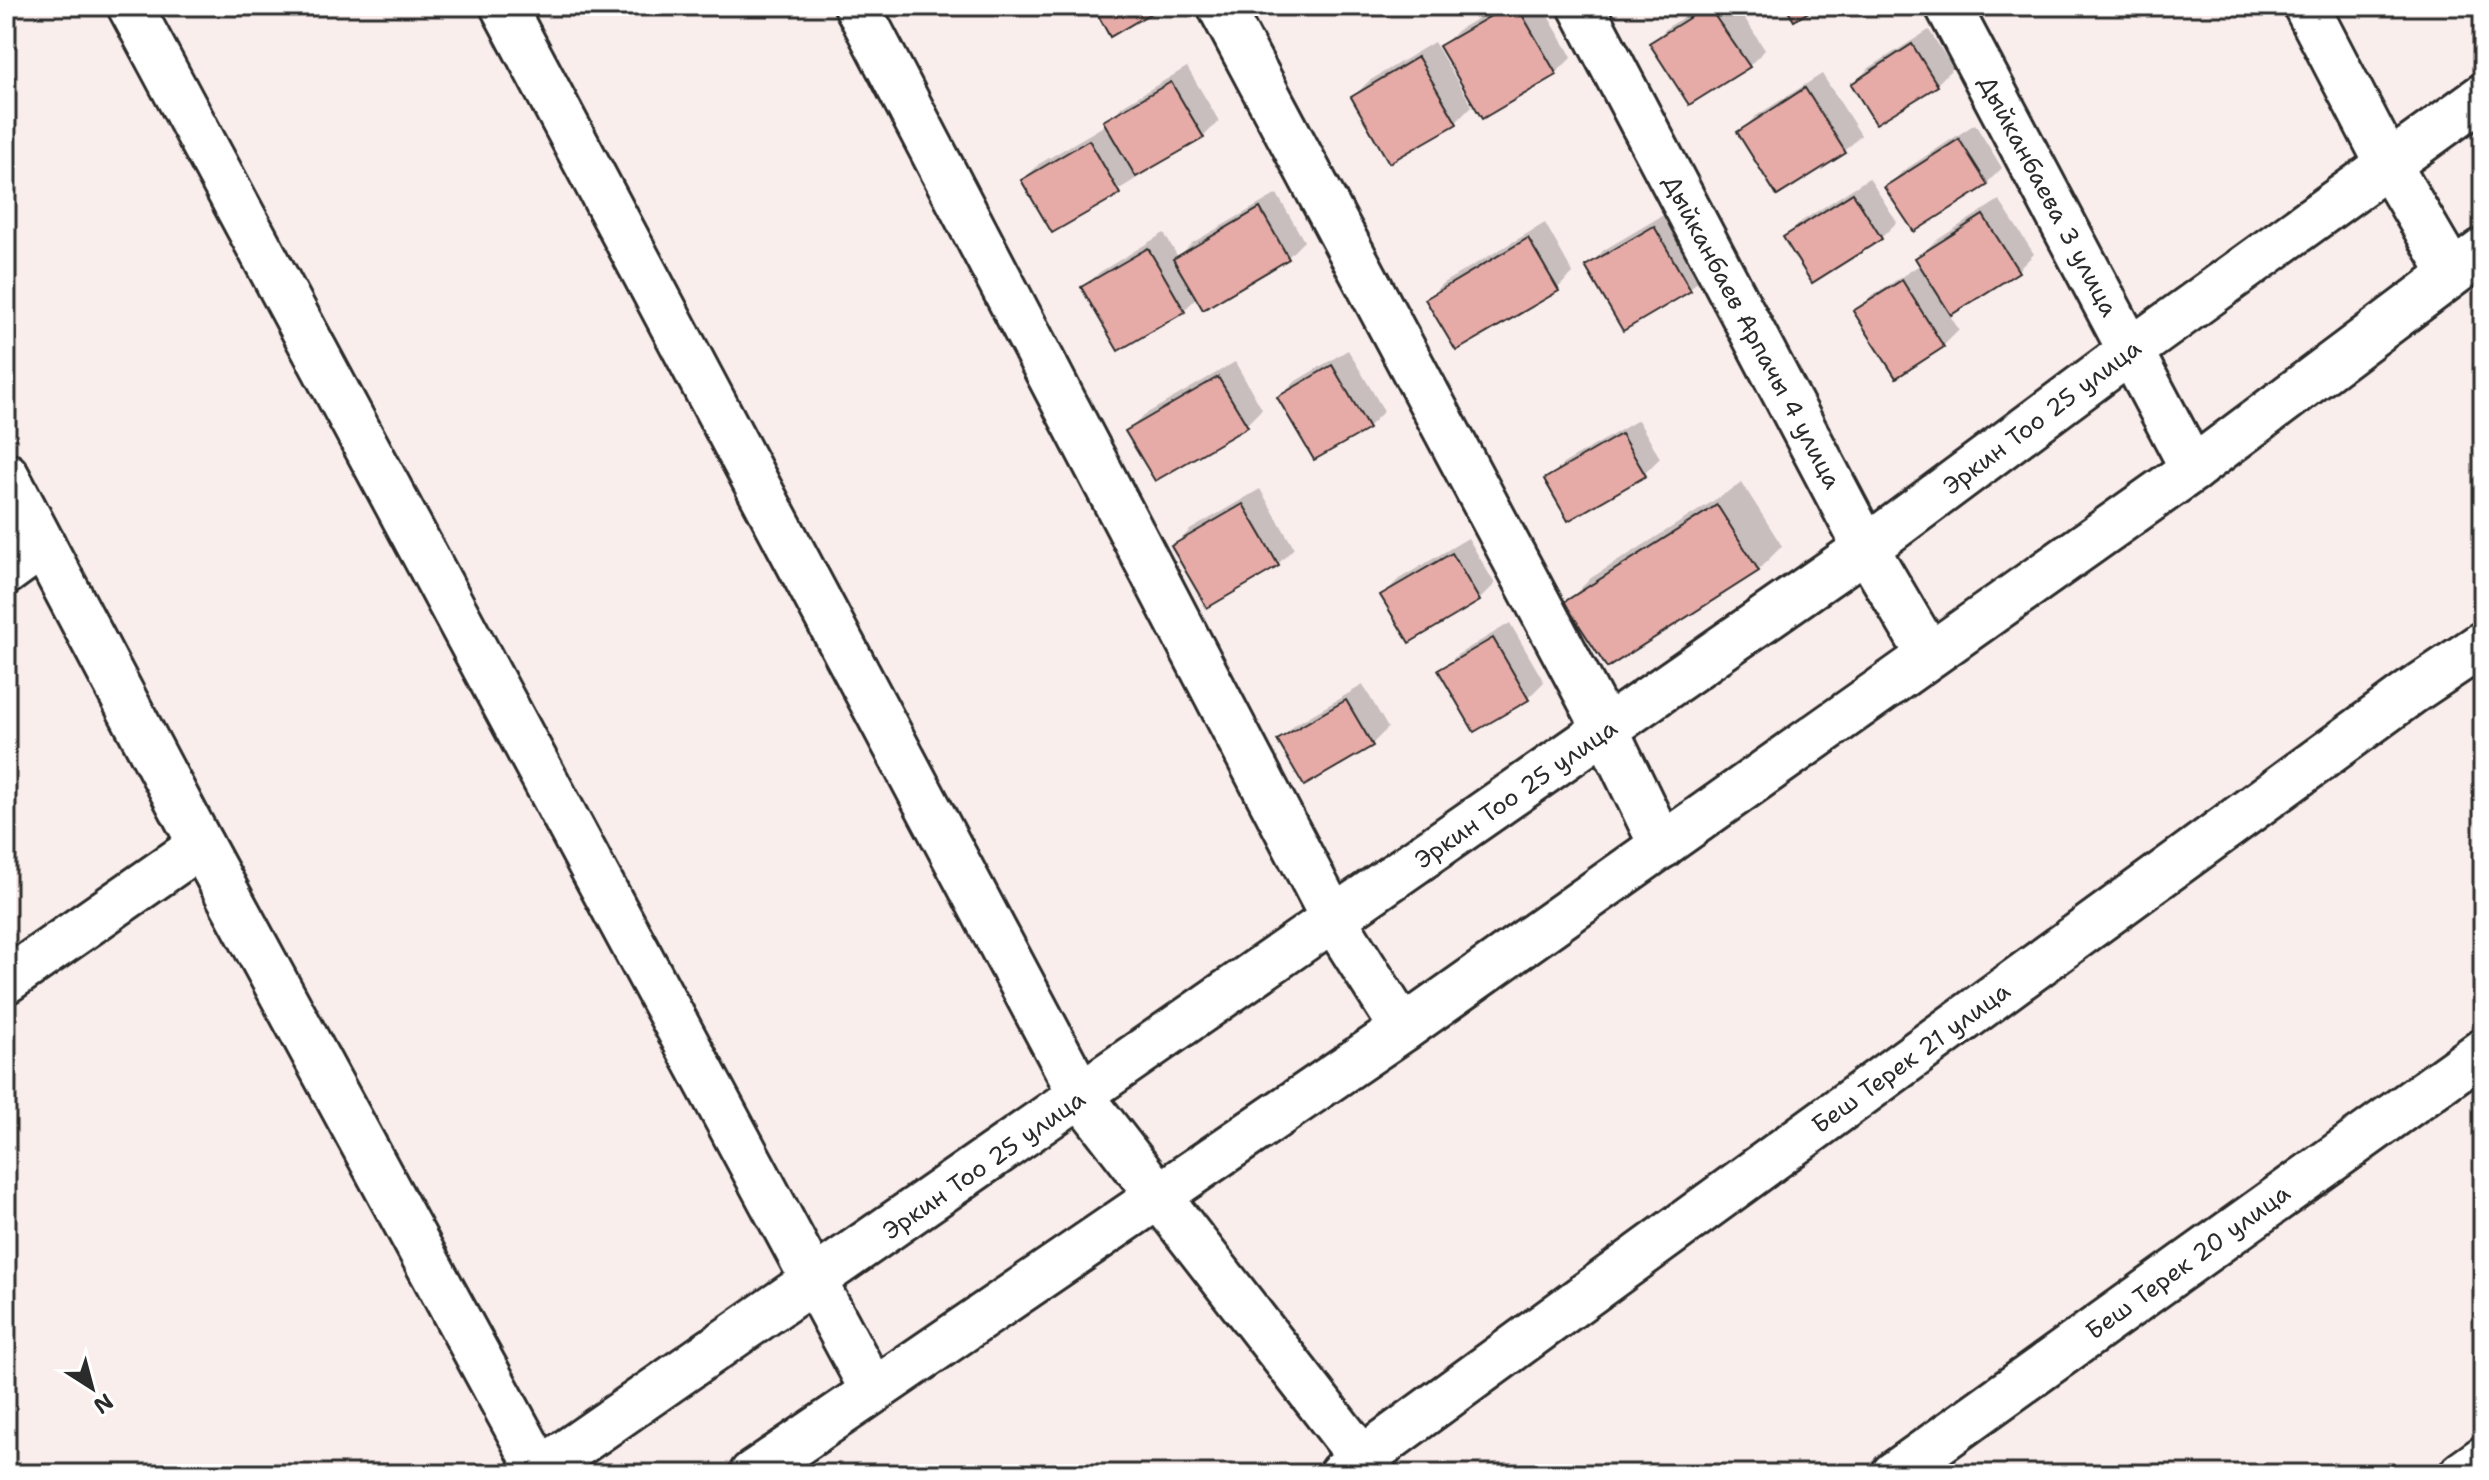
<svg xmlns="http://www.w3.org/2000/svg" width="2489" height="1480" font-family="'Shantell Sans',sans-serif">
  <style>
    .shadow { fill: #0003 }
    .building { fill: #e6aba7; stroke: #2b2b2b; stroke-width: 2 }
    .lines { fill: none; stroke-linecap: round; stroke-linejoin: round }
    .minor-casing { stroke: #2b2b2b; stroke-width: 50 }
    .minor { stroke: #fff; stroke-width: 44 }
    .labels { text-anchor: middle; stroke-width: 6; stroke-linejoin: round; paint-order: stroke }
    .street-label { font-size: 24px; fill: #2b2b2b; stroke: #fff }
  </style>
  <rect width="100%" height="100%" fill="#faeeed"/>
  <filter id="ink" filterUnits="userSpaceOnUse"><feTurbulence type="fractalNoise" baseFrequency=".0125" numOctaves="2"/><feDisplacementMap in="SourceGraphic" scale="16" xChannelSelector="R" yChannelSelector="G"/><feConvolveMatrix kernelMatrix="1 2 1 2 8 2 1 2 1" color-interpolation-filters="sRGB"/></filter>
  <g filter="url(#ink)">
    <g class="shadow">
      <polygon points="1499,6 1542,6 1572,57 1556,73 1483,116 1442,46 1458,30"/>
      <polygon points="1702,6 1737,6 1765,50 1749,66 1652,43 1668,27"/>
      <polygon points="1929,30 1953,68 1937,84 1877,122 1853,84 1869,68"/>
      <polygon points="1434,42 1472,106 1456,122 1353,97 1369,81"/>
      <polygon points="1187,67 1219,121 1203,137 1052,231 1023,180 1039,164 1107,124 1122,106"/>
      <polygon points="1822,74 1861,135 1845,151 1740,132 1756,116"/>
      <polygon points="1975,124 2002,168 1986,184 1887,187 1903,171"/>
      <polygon points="1869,178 1897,222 1881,238 1786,237 1802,221"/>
      <polygon points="1277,194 1304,241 1288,257 1204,307 1198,297 1184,310 1083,288 1100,272 1164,233 1178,257 1192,243"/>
      <polygon points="1999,200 2034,254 2018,270 1949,314 1959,330 1943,346 1896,375 1856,312 1872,296 1921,264 1918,258 1934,242"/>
      <polygon points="1670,211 1706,273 1690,289 1624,328 1588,266 1604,250"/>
      <polygon points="1545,223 1573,273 1557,289 1427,299 1443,283"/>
      <polygon points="1348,350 1384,411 1368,427 1280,397 1296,381"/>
      <polygon points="1235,362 1262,409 1246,425 1128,431 1144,415"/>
      <polygon points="1638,420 1660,458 1644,474 1547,480 1563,464"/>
      <polygon points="1742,483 1782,546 1758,570 1567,602 1591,578"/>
      <polygon points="1260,489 1294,548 1278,564 1208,605 1174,546 1190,530"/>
      <polygon points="1468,538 1495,584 1479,600 1383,595 1399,579"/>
      <polygon points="1510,623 1544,682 1528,698 1441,671 1457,655"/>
      <polygon points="1363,685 1388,728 1372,744 1280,740 1296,724"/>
    </g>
    <g class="building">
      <polygon points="1093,6 1163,6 1110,37"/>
      <polygon points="1508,6 1517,6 1557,75 1482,119 1439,46"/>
      <polygon points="1708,6 1750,67 1689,105 1649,43"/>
      <polygon points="1785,6 1818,6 1794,21"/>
      <polygon points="1912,44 1938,86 1876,124 1851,84"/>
      <polygon points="1418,57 1457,124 1389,163 1351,97"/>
      <polygon points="1171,82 1204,138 1136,177 1103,121"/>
      <polygon points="1805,88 1846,153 1777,196 1737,132"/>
      <polygon points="1959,139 1988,185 1914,232 1884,187"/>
      <polygon points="1089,140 1120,194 1052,233 1021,180"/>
      <polygon points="1853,193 1882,239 1812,283 1783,237"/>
      <polygon points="1260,208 1289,259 1203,310 1173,259"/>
      <polygon points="1983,215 2019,272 1951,315 1915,258"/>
      <polygon points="1654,226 1691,291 1623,331 1585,266"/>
      <polygon points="1528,238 1559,291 1456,351 1425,299"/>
      <polygon points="1148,248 1185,312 1118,351 1081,287"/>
      <polygon points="1902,280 1944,347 1896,378 1853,311"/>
      <polygon points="1332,365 1369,429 1314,460 1277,397"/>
      <polygon points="1218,377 1248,427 1155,481 1125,431"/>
      <polygon points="1621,434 1646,476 1568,521 1544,479"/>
      <polygon points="1243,504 1279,566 1207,608 1171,546"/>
      <polygon points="1717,505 1759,571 1607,668 1564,602"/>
      <polygon points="1452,553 1480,601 1409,643 1380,595"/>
      <polygon points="1493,638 1529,700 1474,732 1438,670"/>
      <polygon points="1346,700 1373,746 1304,786 1277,740"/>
    </g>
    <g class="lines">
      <g class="minor-casing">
        <g id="minor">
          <polyline points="130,6 873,1391"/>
          <polyline points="503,6 1082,1097 1374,1474"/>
          <polyline points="857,6 1334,920 1403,1029"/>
          <polyline points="1220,6 1607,732 1662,846"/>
          <polyline points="1581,6 1866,548 1929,655"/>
          <polyline points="1948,6 2193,469"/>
          <polyline points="2306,6 2388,164 2452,273"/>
          <polyline points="6,475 201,845 542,1474"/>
          <polyline points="6,572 43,545"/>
          <polyline points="6,981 201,845"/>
          <polyline points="535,1474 1866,548 2129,352 2483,96"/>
          <polyline points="752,1474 1403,1029 2193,469 2483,251"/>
          <polyline points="1341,1474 2410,693 2483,644"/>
          <polyline points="1894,1474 2483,1051"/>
          <polyline points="2462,1474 2483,1459"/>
        </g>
      </g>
      <use href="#minor" class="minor"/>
    </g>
  </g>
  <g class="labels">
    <g class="street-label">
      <text transform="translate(2048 196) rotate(62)" y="8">Дыйканбаева 3 улица</text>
      <text transform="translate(1752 332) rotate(62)" y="8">Дыйканбаев Арпачы 4 улица</text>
      <text transform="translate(2042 417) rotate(-37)" y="8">Эркин Тоо 25 улица</text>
      <text transform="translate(1516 794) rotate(-35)" y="8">Эркин Тоо 25 улица</text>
      <text transform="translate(1911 1058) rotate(-36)" y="8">Беш Терек 21 улица</text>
      <text transform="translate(984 1165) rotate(-35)" y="8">Эркин Тоо 25 улица</text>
      <text transform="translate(2188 1262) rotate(-36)" y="8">Беш Терек 20 улица</text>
    </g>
  </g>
  <rect width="2489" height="1480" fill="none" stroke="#fff" stroke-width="32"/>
  <rect x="16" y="16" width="2457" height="1448" fill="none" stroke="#2b2b2b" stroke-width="3" filter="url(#ink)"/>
  <g transform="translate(92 1388) rotate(144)" stroke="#ffffff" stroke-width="6" paint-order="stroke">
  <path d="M0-6L14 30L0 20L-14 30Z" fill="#2b2b2b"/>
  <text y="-12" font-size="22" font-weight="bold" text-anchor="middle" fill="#2b2b2b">N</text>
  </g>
</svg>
